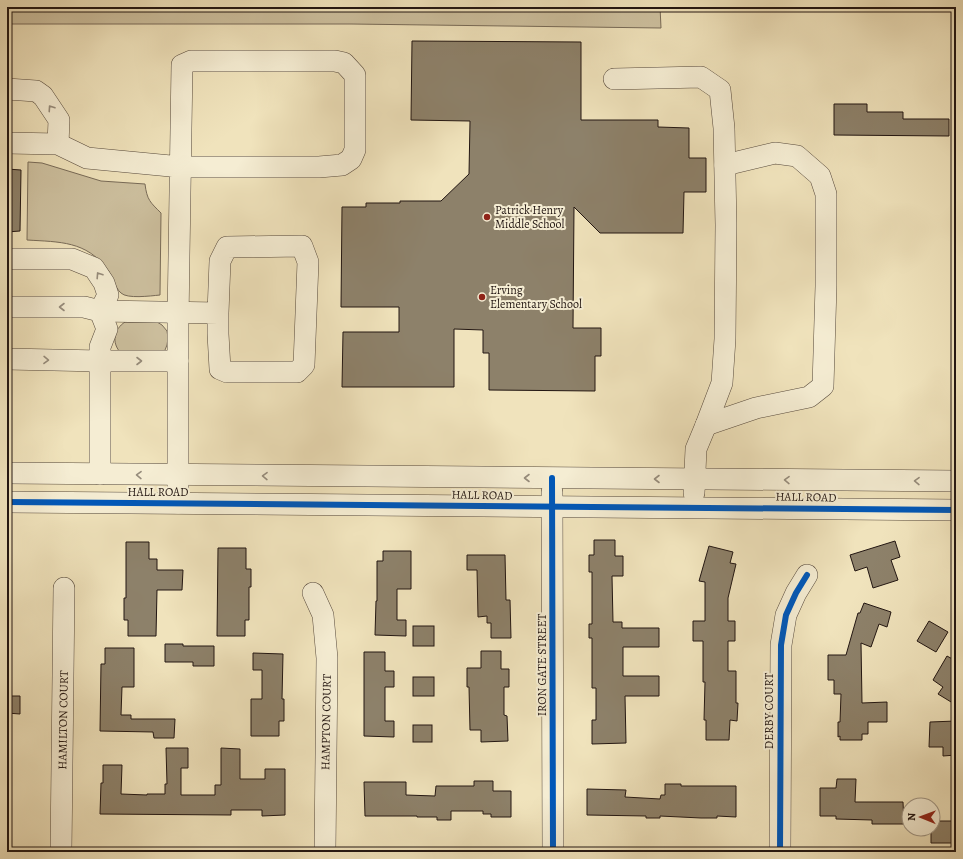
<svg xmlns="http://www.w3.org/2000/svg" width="963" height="859" font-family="Alegreya,serif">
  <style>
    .green { fill: #cdc09f; stroke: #786b58 }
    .building { fill: #8d816a; stroke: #221612 }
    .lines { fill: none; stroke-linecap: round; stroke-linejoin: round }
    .minor-casing { stroke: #56493c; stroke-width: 22 }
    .minor { stroke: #f5edd3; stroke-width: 21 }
    .cycleway-casing { stroke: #f5edd3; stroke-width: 8 }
    .cycleway { stroke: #0057b8; stroke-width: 6 }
    .oneway { stroke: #968c7c }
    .poi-dot { fill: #8f2418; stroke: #f5edd3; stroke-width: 1.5 }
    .labels { text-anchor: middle; stroke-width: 4; stroke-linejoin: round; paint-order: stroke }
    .poi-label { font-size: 12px; fill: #221612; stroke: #f5edd3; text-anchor: start }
    .street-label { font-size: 12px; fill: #221612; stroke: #f5edd3 }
  </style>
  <rect width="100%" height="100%" fill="#f0e3bc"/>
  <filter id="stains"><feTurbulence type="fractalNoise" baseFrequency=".005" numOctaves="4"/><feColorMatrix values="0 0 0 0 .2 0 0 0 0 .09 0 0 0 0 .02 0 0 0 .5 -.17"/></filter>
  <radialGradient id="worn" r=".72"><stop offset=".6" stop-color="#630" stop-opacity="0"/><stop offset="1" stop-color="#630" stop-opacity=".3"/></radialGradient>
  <g class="green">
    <polygon points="7,7 660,7 661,28 351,24 7,24"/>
    <path d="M28,162L42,163L101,181L145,184C147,200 150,202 161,213L160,295C150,296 127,299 121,293C114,287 113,276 107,269C86,241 60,242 27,240Z"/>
    <path d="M125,322H157L162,325L167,331L168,338L167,345L165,350L161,354L121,353C111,343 114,329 125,322Z"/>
  </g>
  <g class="building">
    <polygon points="412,41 581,42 581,120 658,120 658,127 689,128 689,158 706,158 706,192 684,192 683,233 600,233 574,207 573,328 601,328 601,356 595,356 595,391 489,390 489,353 483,353 483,330 454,329 454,387 342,387 343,332 399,332 399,307 341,307 342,207 366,207 366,203 400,203 400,201 441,201 469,174 470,121 411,120"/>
    <polygon points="834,104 867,104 867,112 903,112 903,119 949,119 949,136 834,135"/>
    <polygon points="7,169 21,170 20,231 7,232"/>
    <polygon points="594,540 615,540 615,556 623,556 623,576 612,576 613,622 622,622 622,628 659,628 659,647 623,647 623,676 659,676 659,696 625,696 626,743 592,744 592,720 596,720 596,688 592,688 592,638 589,638 589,624 592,624 592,572 589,572 589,555 594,555"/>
    <polygon points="895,541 900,557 891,560 898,580 873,588 867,567 855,571 850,555"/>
    <polygon points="126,542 149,542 149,559 157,559 157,570 183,570 182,590 157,590 156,636 128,636 128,620 124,620 124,598 126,598"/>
    <polygon points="709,546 733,552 730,563 736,564 728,598 728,621 735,621 735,641 728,641 728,671 736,671 736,703 738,703 737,721 730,720 729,740 706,740 706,720 704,720 705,682 703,682 703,641 693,641 693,621 705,621 705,582 699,581"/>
    <polygon points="218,548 246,548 246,569 251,569 251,587 249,587 249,620 245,620 245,636 217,636"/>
    <polygon points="383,551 411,551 411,589 397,589 397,620 406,620 406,636 375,635 376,601 377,601 377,561 383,561"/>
    <polygon points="467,555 505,555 506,600 510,600 511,638 491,638 491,623 487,623 487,616 478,617 477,570 467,570"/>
    <polygon points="864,603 891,612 887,627 879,624 871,647 861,643 862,703 887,702 887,722 868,722 868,734 862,734 862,740 840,740 840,736 838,737 838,722 840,722 841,694 834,694 834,680 828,680 828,655 846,655 858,613 860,613"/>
    <polygon points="929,621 948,632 936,652 917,641"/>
    <rect x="413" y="626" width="21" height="20"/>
    <polygon points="165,644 183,644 183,646 214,646 214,666 193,666 193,662 165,662"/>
    <polygon points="105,648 134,648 134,687 122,687 121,715 131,715 131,719 175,719 174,738 154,738 153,732 100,731 101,664 105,664"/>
    <polygon points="481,651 501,651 501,669 509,669 509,687 504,687 504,715 507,716 508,741 481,742 481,730 470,730 469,687 467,687 467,668 481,668"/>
    <polygon points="364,652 385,652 385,671 394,671 394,687 385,687 385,721 394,721 394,737 364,736"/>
    <polygon points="253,653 283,654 282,699 284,699 284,721 279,721 279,736 251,736 251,699 262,699 262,670 253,670"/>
    <polygon points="947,656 956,661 956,705 938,694 943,687 933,680"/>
    <rect x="413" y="677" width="21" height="19"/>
    <polygon points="7,696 20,696 20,714 7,713"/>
    <polygon points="956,721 956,755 943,756 943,747 929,747 930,722"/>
    <rect x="413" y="725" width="19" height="17"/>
    <polygon points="166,748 188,748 188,768 181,768 181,795 215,795 215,785 221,785 221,748 240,749 240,779 265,779 265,769 285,769 285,815 262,816 262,810 231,810 231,815 100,814 101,783 103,783 103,765 122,765 121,794 147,795 147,794 165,794 165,784 167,784"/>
    <polygon points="837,779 856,779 855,802 903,802 904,824 872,824 872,820 836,819 836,816 820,816 820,788 836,788"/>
    <polygon points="474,781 493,781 493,791 511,791 511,817 491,817 491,814 483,814 483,811 451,811 451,820 437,820 437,817 417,817 417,816 365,816 364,782 406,782 406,795 435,796 436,786 474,786"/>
    <polygon points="665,784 681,784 681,786 736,786 736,817 717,816 717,818 701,818 660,816 660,818 646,818 646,816 587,815 587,789 626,790 625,797 660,799 661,795 665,795"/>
    <polygon points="933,821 956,821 956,843 931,843 931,829 933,829"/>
  </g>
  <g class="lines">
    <g class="minor-casing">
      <g id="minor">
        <polyline points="614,79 701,77 720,90 724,128 726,225 725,339 722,383 706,425 696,449 694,493"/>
        <polyline points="7,89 36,91 43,96 59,120 58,144"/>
        <polyline points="7,143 58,144 87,158 181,167 319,167 342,165 351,159 355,150 355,75 344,63 335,61 191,61 182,65 178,320 178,503"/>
        <polyline points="7,259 72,259 94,268 104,283 108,295 100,311 107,329 100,347 100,474"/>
        <polyline points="7,307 84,307 100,311 218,313 218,334 220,369 227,372 297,372 304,365 308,262 302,246 227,247 220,261 218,313"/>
        <polyline points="7,359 100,361 178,361"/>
        <polyline points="706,425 756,408 809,397 823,386 826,286 826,194 820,176 797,156 775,153 725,165"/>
        <polyline points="7,473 956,481"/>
        <polyline points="552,492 553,852"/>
        <polyline points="7,502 956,510"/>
        <polyline points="313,593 323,615 327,658 325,852"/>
        <polyline points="61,852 64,588"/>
        <polyline points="780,852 781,645 786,615 796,593 807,575"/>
      </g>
    </g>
    <use href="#minor" class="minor"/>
    <g class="cycleway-casing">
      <g id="cycleway">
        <polyline points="552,478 553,852"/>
        <polyline points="7,502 956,510"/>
        <polyline points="780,852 781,645 786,615 796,593 807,575"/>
      </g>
    </g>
    <use href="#cycleway" class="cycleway"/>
  </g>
  <defs><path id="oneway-chevron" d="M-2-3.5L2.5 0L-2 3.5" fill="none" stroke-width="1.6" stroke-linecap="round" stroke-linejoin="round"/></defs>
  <g class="oneway">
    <use href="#oneway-chevron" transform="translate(51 108) rotate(-124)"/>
    <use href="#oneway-chevron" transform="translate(99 275) rotate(-123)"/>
    <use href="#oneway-chevron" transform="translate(62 307) rotate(-180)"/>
    <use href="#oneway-chevron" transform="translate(46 360) rotate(1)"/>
    <use href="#oneway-chevron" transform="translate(139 361)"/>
    <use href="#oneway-chevron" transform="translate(139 475) rotate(-179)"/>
    <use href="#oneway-chevron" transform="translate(265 476) rotate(-179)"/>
    <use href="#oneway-chevron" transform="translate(527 478) rotate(-180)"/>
    <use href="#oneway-chevron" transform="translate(657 479) rotate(-180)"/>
    <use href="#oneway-chevron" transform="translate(787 480) rotate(-179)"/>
    <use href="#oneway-chevron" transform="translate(917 481) rotate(-179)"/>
  </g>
  <g class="poi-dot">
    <circle cx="487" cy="217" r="4"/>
    <circle cx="482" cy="297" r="4"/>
  </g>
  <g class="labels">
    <g class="poi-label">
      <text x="495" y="214">Patrick Henry<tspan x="495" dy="14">Middle School</tspan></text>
      <text x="490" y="294">Erving<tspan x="490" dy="14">Elementary School</tspan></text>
    </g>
    <g class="street-label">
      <text x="158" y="496">HALL ROAD</text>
      <text transform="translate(482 495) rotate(1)" y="4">HALL ROAD</text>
      <text transform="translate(806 497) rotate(1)" y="4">HALL ROAD</text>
      <text transform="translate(542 665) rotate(-90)" y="4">IRON GATE STREET</text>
      <text transform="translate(769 711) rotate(-90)" y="4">DERBY COURT</text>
      <text transform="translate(63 720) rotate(-89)" y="4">HAMILTON COURT</text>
      <text transform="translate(326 722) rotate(-89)" y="4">HAMPTON COURT</text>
    </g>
  </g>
  <rect width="963" height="859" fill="none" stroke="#f0e3bc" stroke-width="24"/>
  <rect x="8" y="8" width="947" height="843" fill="none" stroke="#221612" stroke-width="2"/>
  <rect x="12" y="12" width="939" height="835" fill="none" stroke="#221612"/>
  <g transform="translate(921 817) rotate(271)"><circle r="19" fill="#f5edd3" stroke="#a19786"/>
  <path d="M0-3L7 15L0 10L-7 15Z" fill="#8f2418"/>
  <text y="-6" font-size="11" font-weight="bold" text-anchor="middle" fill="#221612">N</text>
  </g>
  <rect width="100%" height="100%" filter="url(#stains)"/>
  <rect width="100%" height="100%" fill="url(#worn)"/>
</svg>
